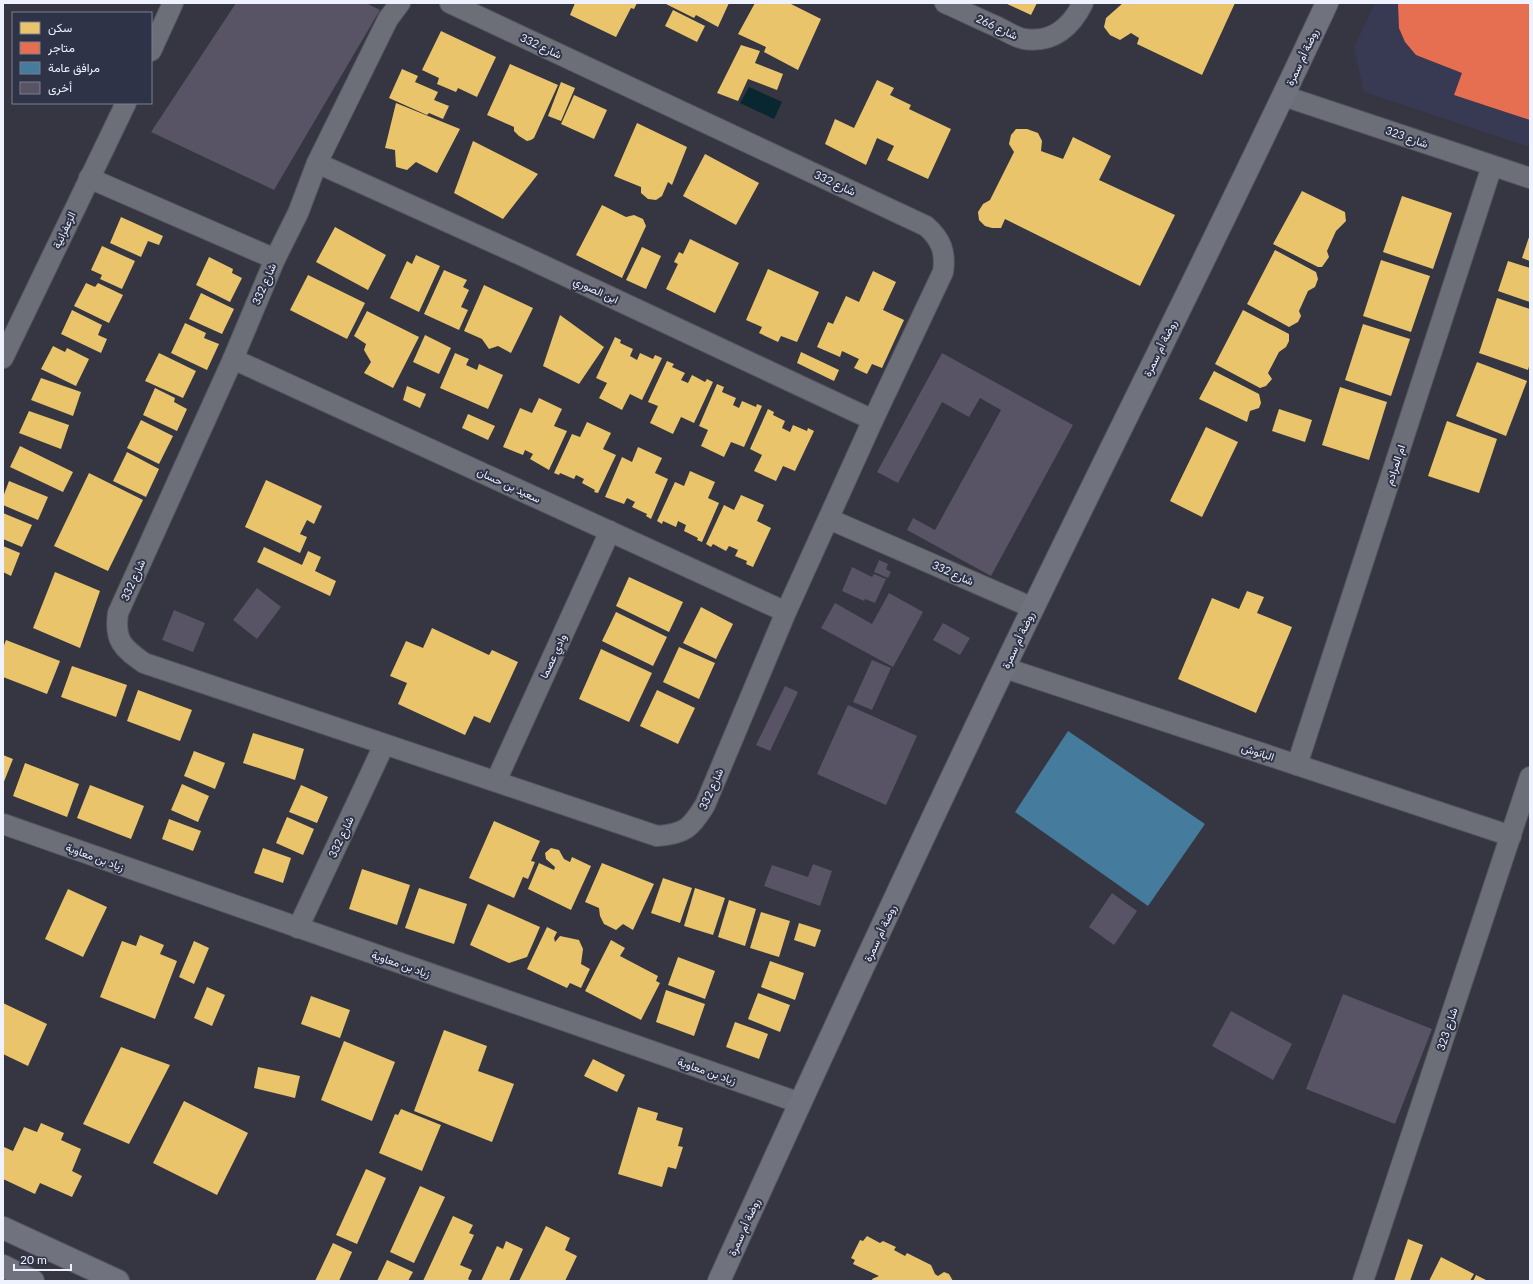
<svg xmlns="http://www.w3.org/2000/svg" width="1533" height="1284" font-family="Lato,Vazirmatn,sans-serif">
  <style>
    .built { fill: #373a52 }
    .water { fill: #082731 }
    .homes { fill: #e9c46a }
    .shops { fill: #e76f51 }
    .public { fill: #457b9d }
    .building { fill: #585365 }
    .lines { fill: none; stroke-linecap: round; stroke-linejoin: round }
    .street-casing { stroke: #54555f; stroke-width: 22 }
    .secondary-casing { stroke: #54555f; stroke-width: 24 }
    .street { stroke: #6d6f78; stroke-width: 20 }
    .secondary { stroke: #70737d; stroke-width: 22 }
    .labels { text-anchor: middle; stroke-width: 4; stroke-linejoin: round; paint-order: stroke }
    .street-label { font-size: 11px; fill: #eef1fe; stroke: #2f3347 }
  </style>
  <rect width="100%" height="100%" fill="#353641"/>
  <polygon class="built" points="1375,3 1530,3 1530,147 1364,92 1354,47"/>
  <polygon class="water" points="749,87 782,102 774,119 740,103"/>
  <g class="homes">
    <polygon points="575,3 637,3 634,9 631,8 616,37 570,15"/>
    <polygon points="667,3 729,3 718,27 696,15 694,18 666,4"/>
    <polygon points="755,3 789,3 821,19 798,70 764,52 766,47 738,34"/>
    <polygon points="1005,3 1037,3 1031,15"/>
    <polygon points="1123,3 1235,3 1202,75 1137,44 1139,38 1131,33 1120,40 1110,35 1104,27 1106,18"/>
    <polygon points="673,10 705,26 697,42 665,26"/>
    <polygon points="441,31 496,57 477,97 458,88 456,92 437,84 439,78 422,70"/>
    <polygon points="741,45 760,51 755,63 783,74 777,90 748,79 738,101 717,93"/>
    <polygon points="510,64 558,85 534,138 531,140 527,141 519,136 514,131 514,127 487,115"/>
    <polygon points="402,69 418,76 415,82 438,92 434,100 449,106 443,119 429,113 427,115 389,98"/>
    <polygon points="877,80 894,88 890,95 911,105 909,109 951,129 928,179 887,160 894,146 877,138 866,165 825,144 835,119 854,128"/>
    <polygon points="561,82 575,88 561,121 548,116"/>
    <polygon points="574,95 607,110 594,139 561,124"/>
    <polygon points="396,103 460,129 437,173 416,162 407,170 396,167 395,150 385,148"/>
    <polygon points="637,123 687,147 672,185 668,182 662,196 656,200 648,199 641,193 641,187 614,176"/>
    <polygon points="1016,129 1027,129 1038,133 1042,141 1041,151 1063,159 1073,137 1111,156 1099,180 1175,215 1140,286 1005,219 1001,228 992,228 985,226 979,220 978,212 983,204 990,200 1014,152 1009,144 1011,135"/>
    <polygon points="473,141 538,174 503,219 454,193"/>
    <polygon points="705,154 759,183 736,225 683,196"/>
    <polygon points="1302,191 1345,212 1346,221 1336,231 1327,251 1329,257 1322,267 1318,267 1273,244"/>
    <polygon points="1402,196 1452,213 1433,269 1383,252"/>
    <polygon points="602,205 626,217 634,215 643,219 646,226 622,278 576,255"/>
    <polygon points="121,217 163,236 159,245 148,241 141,257 110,243"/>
    <polygon points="335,227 386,255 368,290 316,262"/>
    <polygon points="1530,234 1530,261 1522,258"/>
    <polygon points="690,239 739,263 715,313 666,289 678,264 674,262 679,252 683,254"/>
    <polygon points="102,246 135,261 122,289 100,279 102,275 91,270"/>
    <polygon points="642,247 661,256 646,289 626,280"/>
    <polygon points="1275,250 1316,272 1318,279 1315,287 1308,291 1299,311 1301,316 1298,322 1289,327 1247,304"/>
    <polygon points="416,255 440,266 419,312 390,298 407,261 412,264"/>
    <polygon points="209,257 233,269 232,273 242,278 230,302 196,285"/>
    <polygon points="1381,260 1430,276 1411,332 1363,316"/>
    <polygon points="1508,261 1530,268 1530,302 1498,291"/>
    <polygon points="768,269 819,292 797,342 781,336 778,342 759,333 762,327 746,320"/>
    <polygon points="444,270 467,280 463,287 469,290 461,307 468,310 459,330 424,314"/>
    <polygon points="873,271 896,282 883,310 904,320 882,368 872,364 867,374 854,368 859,359 842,351 840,357 817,347 828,322 833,324 846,296 859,302"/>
    <polygon points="308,275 365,303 347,339 290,310"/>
    <polygon points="86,283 95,287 98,283 123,295 109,323 74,306"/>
    <polygon points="484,285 533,308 511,353 498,346 489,349 482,339 464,331"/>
    <polygon points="201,293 234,309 222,334 189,319"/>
    <polygon points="1497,298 1530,309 1530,363 1528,370 1479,353"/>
    <polygon points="72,310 102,325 98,335 107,339 101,353 61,334"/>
    <polygon points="1243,310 1289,334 1289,341 1286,347 1279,352 1268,373 1272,379 1266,386 1260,388 1215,364"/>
    <polygon points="367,311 419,337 393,388 364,373 371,362 364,350 366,344 354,336"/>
    <polygon points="560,315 604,347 579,384 543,366"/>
    <polygon points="185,323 206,333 204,338 219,344 207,370 171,353"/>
    <polygon points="1363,324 1410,339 1391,396 1345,380"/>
    <polygon points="425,335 451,348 439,374 413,362"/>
    <polygon points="615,337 621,340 620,343 633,349 630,356 637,360 640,353 653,359 655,355 662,358 642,400 630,394 622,410 599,398 607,383 596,378"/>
    <polygon points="53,346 65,352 67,348 89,359 76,386 41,369"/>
    <polygon points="801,352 839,370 834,381 797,363"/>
    <polygon points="159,353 196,371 183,398 145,381"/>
    <polygon points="455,353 469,359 466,365 477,370 479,364 503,375 488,409 440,388"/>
    <polygon points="667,361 674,364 672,367 685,373 681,380 688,383 692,375 705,382 707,379 713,382 694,423 681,417 673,434 650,423 658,406 648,402"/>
    <polygon points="1477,362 1527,381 1506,436 1456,416"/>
    <polygon points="1214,371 1259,394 1261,403 1259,408 1250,411 1247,422 1199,399"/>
    <polygon points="41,378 81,392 73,416 31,400"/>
    <polygon points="717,384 724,387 722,392 736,398 733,405 739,408 742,401 756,407 757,404 762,406 744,447 731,442 724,457 701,446 708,430 699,426"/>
    <polygon points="407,386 426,394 420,408 403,400"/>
    <polygon points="1340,387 1387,402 1369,460 1322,445"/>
    <polygon points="155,388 175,398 174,402 187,409 177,431 143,415"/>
    <polygon points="539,398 562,409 554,426 567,431 549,470 530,459 533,454 525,450 523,455 503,447 520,408 532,413"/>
    <polygon points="768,409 774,412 773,415 785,421 782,428 790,432 793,425 807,431 808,428 814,431 795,471 783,466 776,481 754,471 762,455 750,449"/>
    <polygon points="1279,409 1312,420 1305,442 1272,431"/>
    <polygon points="29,411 69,425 61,449 19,433"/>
    <polygon points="468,414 495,426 488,440 462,428"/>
    <polygon points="141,420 173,436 159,464 127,448"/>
    <polygon points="1447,421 1497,439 1479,493 1428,476"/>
    <polygon points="587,422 611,433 603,449 616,455 598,493 594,492 595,490 582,483 584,479 576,475 574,479 560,473 559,475 554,473 572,434 580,437"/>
    <polygon points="1206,427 1238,442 1202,517 1170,501"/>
    <polygon points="20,446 73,472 63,492 10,467"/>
    <polygon points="638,447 662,458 655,473 668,479 651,519 646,516 647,514 632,507 635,502 627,498 624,504 605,497 622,457 632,462"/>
    <polygon points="127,452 159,469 146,497 113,481"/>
    <polygon points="690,471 715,482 708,498 719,503 702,542 697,540 698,538 684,531 686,525 678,521 676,527 663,521 662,524 657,521 675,482 684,486"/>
    <polygon points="89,473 143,500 108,571 54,546"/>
    <polygon points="266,480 322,506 314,524 307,520 300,534 307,537 300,553 245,527"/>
    <polygon points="9,481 48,497 38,520 3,505 3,497"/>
    <polygon points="741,495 764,505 757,521 771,528 753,567 746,564 747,561 735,556 738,550 729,546 726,551 713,544 711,547 706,544 724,505 734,510"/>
    <polygon points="3,513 32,525 22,547 3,539"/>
    <polygon points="3,546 20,553 11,576 3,572"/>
    <polygon points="264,547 302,565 308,551 321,557 315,571 336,581 330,596 257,562"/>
    <polygon points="55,572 100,591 80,648 33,628"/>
    <polygon points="629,577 683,602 669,632 616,606"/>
    <polygon points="1247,591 1264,597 1257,613 1292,627 1256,713 1178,679 1212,598 1239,609"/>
    <polygon points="701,607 733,624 716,659 683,643"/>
    <polygon points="616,612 667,637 653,666 602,641"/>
    <polygon points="432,628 489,655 492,650 518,662 490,723 474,716 465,735 398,704 407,683 390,676 406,641 423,648"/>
    <polygon points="6,640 60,661 47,694 3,677 3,648"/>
    <polygon points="679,647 715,663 699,699 663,682"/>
    <polygon points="601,649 652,673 629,722 579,699"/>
    <polygon points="72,666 127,685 116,717 61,697"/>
    <polygon points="138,690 192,710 180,741 127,721"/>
    <polygon points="657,690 695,708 678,744 640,726"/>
    <polygon points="253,733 304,749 295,780 243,763"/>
    <polygon points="194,751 225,763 215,789 184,776"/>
    <polygon points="3,755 13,759 3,784"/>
    <polygon points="25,763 79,784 67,817 13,796"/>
    <polygon points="182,784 209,796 198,822 171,810"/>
    <polygon points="90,785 144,806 131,839 77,818"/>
    <polygon points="301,785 328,797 317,823 289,812"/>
    <polygon points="287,817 314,829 303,855 276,843"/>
    <polygon points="169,819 201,831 193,851 162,839"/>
    <polygon points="494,821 540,841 531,861 535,862 528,879 523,877 514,898 469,878"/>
    <polygon points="263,848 291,858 283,883 254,873"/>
    <polygon points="551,848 559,850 564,859 570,862 572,857 591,866 571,910 528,889 539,863 554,870 555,867 546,859 545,853"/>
    <polygon points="602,863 654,884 633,930 623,924 616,930 604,924 600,916 599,908 585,902"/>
    <polygon points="362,869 410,885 397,925 349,909"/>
    <polygon points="663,878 692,888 680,923 651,913"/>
    <polygon points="419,888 467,904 454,944 405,928"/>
    <polygon points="695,888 725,898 713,935 684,926"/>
    <polygon points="68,889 107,907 83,957 45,939"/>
    <polygon points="729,900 756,909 745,946 718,937"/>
    <polygon points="488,904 540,927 527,957 509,963 470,945"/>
    <polygon points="761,912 790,921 779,957 750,948"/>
    <polygon points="799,923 821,930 815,947 794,940"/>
    <polygon points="547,927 557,932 554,938 555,942 560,936 579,940 583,949 581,964 590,969 581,988 570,983 567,988 527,969"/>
    <polygon points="140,935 164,945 160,954 177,961 155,1019 100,997 122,941 136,946"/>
    <polygon points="611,940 625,948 620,956 658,976 656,981 660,983 641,1020 585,991"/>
    <polygon points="194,941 209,948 194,984 179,977"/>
    <polygon points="678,957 715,971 705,999 668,985"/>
    <polygon points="770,961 804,973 795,1000 761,987"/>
    <polygon points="207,987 225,995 212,1026 194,1018"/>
    <polygon points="666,990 705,1004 694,1036 656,1022"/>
    <polygon points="758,993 790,1005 780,1032 748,1019"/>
    <polygon points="311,996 350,1010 340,1038 301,1024"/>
    <polygon points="3,1003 47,1024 28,1066 3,1054"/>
    <polygon points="735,1022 768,1034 759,1059 726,1047"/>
    <polygon points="444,1030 487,1046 478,1071 514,1084 492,1142 414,1111"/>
    <polygon points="344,1041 395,1062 372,1121 321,1100"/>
    <polygon points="121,1047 170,1065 129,1144 83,1124"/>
    <polygon points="593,1059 625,1075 617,1092 584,1076"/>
    <polygon points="258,1067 300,1076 295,1098 254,1088"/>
    <polygon points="184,1101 248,1133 217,1195 153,1163"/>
    <polygon points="638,1107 658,1113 656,1120 683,1128 678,1146 683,1147 676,1169 668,1167 662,1187 618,1174"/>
    <polygon points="401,1109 441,1125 422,1171 379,1153 395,1114 398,1115"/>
    <polygon points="41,1123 64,1133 61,1140 81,1149 72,1171 82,1176 72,1197 40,1183 35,1194 3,1179 4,1147 13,1151 24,1127 37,1132"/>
    <polygon points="366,1169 386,1178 357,1244 336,1235"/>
    <polygon points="420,1186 445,1197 414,1263 390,1252"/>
    <polygon points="453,1216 473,1225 469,1233 474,1235 460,1265 472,1270 468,1279 471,1281 423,1281"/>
    <polygon points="546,1226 570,1238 565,1250 577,1256 565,1281 519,1281"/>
    <polygon points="867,1236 880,1243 883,1241 896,1247 894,1250 905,1256 907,1253 931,1265 935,1274 938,1276 944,1272 949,1274 953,1281 873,1281 872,1279 879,1276 853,1264 855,1260 851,1258 860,1240 863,1241"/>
    <polygon points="1408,1239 1423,1245 1410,1281 1394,1281"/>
    <polygon points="506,1241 523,1249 509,1281 481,1281 497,1246 503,1249"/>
    <polygon points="333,1243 352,1252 339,1281 315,1281"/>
    <polygon points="1441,1257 1474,1274 1470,1281 1429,1281"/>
    <polygon points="387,1260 413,1272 408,1281 377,1281"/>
    <polygon points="1476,1275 1488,1281 1473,1281"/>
  </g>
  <polygon class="shops" points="1398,3 1530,3 1530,120 1454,95 1462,73 1416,55 1405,42 1399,28"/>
  <polygon class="public" points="1068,731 1205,824 1148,906 1015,812"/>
  <g class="building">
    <polygon points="236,3 366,3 380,10 274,190 151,132"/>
    <polygon points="942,353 1073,425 991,576 907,530 913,518 935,530 1001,410 980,398 969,417 942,402 898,483 877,472"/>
    <polygon points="879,560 888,564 886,569 891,572 888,578 874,572"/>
    <polygon points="852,567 872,577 874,574 886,579 875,603 865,599 864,601 842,591"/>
    <polygon points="257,588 281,607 257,639 233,620"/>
    <polygon points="889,593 923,612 893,667 821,628 835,603 872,624"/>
    <polygon points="174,610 205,623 193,652 162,640"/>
    <polygon points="943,623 970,638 960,655 933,640"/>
    <polygon points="872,660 891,668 872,710 853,702"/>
    <polygon points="785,686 798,692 770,751 756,745"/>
    <polygon points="848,705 917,736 886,805 817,774"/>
    <polygon points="813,864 832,871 820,906 764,886 772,865 808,877"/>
    <polygon points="1112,893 1137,911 1114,945 1089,927"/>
    <polygon points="1343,994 1432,1029 1395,1124 1306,1089"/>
    <polygon points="1231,1011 1292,1044 1273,1080 1212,1046"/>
  </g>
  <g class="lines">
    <g class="street-casing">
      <g id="street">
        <path d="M400,3L388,19L317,163L298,213L275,259L233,359L118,613C114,641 123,648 144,663L657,836C685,834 691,828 705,805L786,612L873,420L943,272C946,252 941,239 926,226L450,3"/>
        <path d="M945,3C961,10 977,18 993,25C1003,29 1014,37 1024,39C1053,43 1071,27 1083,3"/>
        <polyline points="151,51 173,3"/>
        <polyline points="1284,96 1530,178"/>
        <polyline points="317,163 523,256 873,420"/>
        <polyline points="89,178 275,259"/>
        <polyline points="3,358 126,103"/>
        <polyline points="233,359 786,612"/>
        <polyline points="829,519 1033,608"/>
        <polyline points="1005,668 1511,836"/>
        <polyline points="1297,765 1492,166"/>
        <polyline points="496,781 610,531"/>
        <polyline points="3,824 800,1103"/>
        <polyline points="298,928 384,745"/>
        <polyline points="1363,1281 1530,777"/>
      </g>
    </g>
    <g class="secondary-casing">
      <g id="secondary">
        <polyline points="3,1228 118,1281"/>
        <polyline points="3,1266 33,1281"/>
        <path d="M719,1281C822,1054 926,828 1035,604C1132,404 1233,205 1327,3"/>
      </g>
    </g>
    <use href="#street" class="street"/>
    <use href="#secondary" class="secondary"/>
  </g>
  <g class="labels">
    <g class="street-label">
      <text transform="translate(997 27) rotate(25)" y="4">شارع 266</text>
      <text transform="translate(541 46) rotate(25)" y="4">شارع 332</text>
      <text transform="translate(1302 57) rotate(-65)" y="4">روضة أم سمرة</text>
      <text transform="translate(1407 137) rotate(19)" y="4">شارع 323</text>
      <text transform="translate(835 183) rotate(25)" y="4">شارع 332</text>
      <text transform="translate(64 230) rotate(-65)" y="4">الزعفرانية</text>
      <text transform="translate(264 284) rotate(-67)" y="4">شارع 332</text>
      <text transform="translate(596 290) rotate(25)" y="4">ابن الصوري</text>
      <text transform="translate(1160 348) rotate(-64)" y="4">روضة أم سمرة</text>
      <text transform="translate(1395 465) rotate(-72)" y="4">ام المرادم</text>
      <text transform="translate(509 485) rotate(25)" y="4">سعيد بن حسان</text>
      <text transform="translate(953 573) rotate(24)" y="4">شارع 332</text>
      <text transform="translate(133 580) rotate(-66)" y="4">شارع 332</text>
      <text transform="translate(1018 640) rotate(-65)" y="4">روضة أم سمرة</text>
      <text transform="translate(553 656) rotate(-65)" y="4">وادي عصما</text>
      <text transform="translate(1258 752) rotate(18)" y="4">البانوش</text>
      <text transform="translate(711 789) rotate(-66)" y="4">شارع 332</text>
      <text transform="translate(341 837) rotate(-65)" y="4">شارع 332</text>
      <text transform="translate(95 857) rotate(20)" y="4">زياد بن معاوية</text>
      <text transform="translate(880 933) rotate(-65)" y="4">روضة أم سمرة</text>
      <text transform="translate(401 964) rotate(19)" y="4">زياد بن معاوية</text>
      <text transform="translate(1447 1029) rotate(-72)" y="4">شارع 323</text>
      <text transform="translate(707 1071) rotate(19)" y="4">زياد بن معاوية</text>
      <text transform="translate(744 1227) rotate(-66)" y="4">روضة أم سمرة</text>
    </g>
  </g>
  <rect width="1533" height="1284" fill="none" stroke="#eef1fe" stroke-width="8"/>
  <rect x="12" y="12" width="140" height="92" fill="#2f3347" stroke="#7b7f90"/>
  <rect x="20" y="22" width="20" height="12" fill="#e9c46a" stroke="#7b7f90"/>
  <text x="48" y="32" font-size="12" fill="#eef1fe">سكن</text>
  <rect x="20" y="42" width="20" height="12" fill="#e76f51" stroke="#7b7f90"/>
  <text x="48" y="52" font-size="12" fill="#eef1fe">متاجر</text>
  <rect x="20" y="62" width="20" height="12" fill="#457b9d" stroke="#7b7f90"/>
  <text x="48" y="72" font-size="12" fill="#eef1fe">مرافق عامة</text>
  <rect x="20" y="82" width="20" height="12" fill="#585365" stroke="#7b7f90"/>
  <text x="48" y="92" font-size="12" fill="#eef1fe">أخرى</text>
  <path d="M14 1264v6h57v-6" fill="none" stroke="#eef1fe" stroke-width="2"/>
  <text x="20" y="1264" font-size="12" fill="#eef1fe" stroke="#2f3347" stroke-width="3" paint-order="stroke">20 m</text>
</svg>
